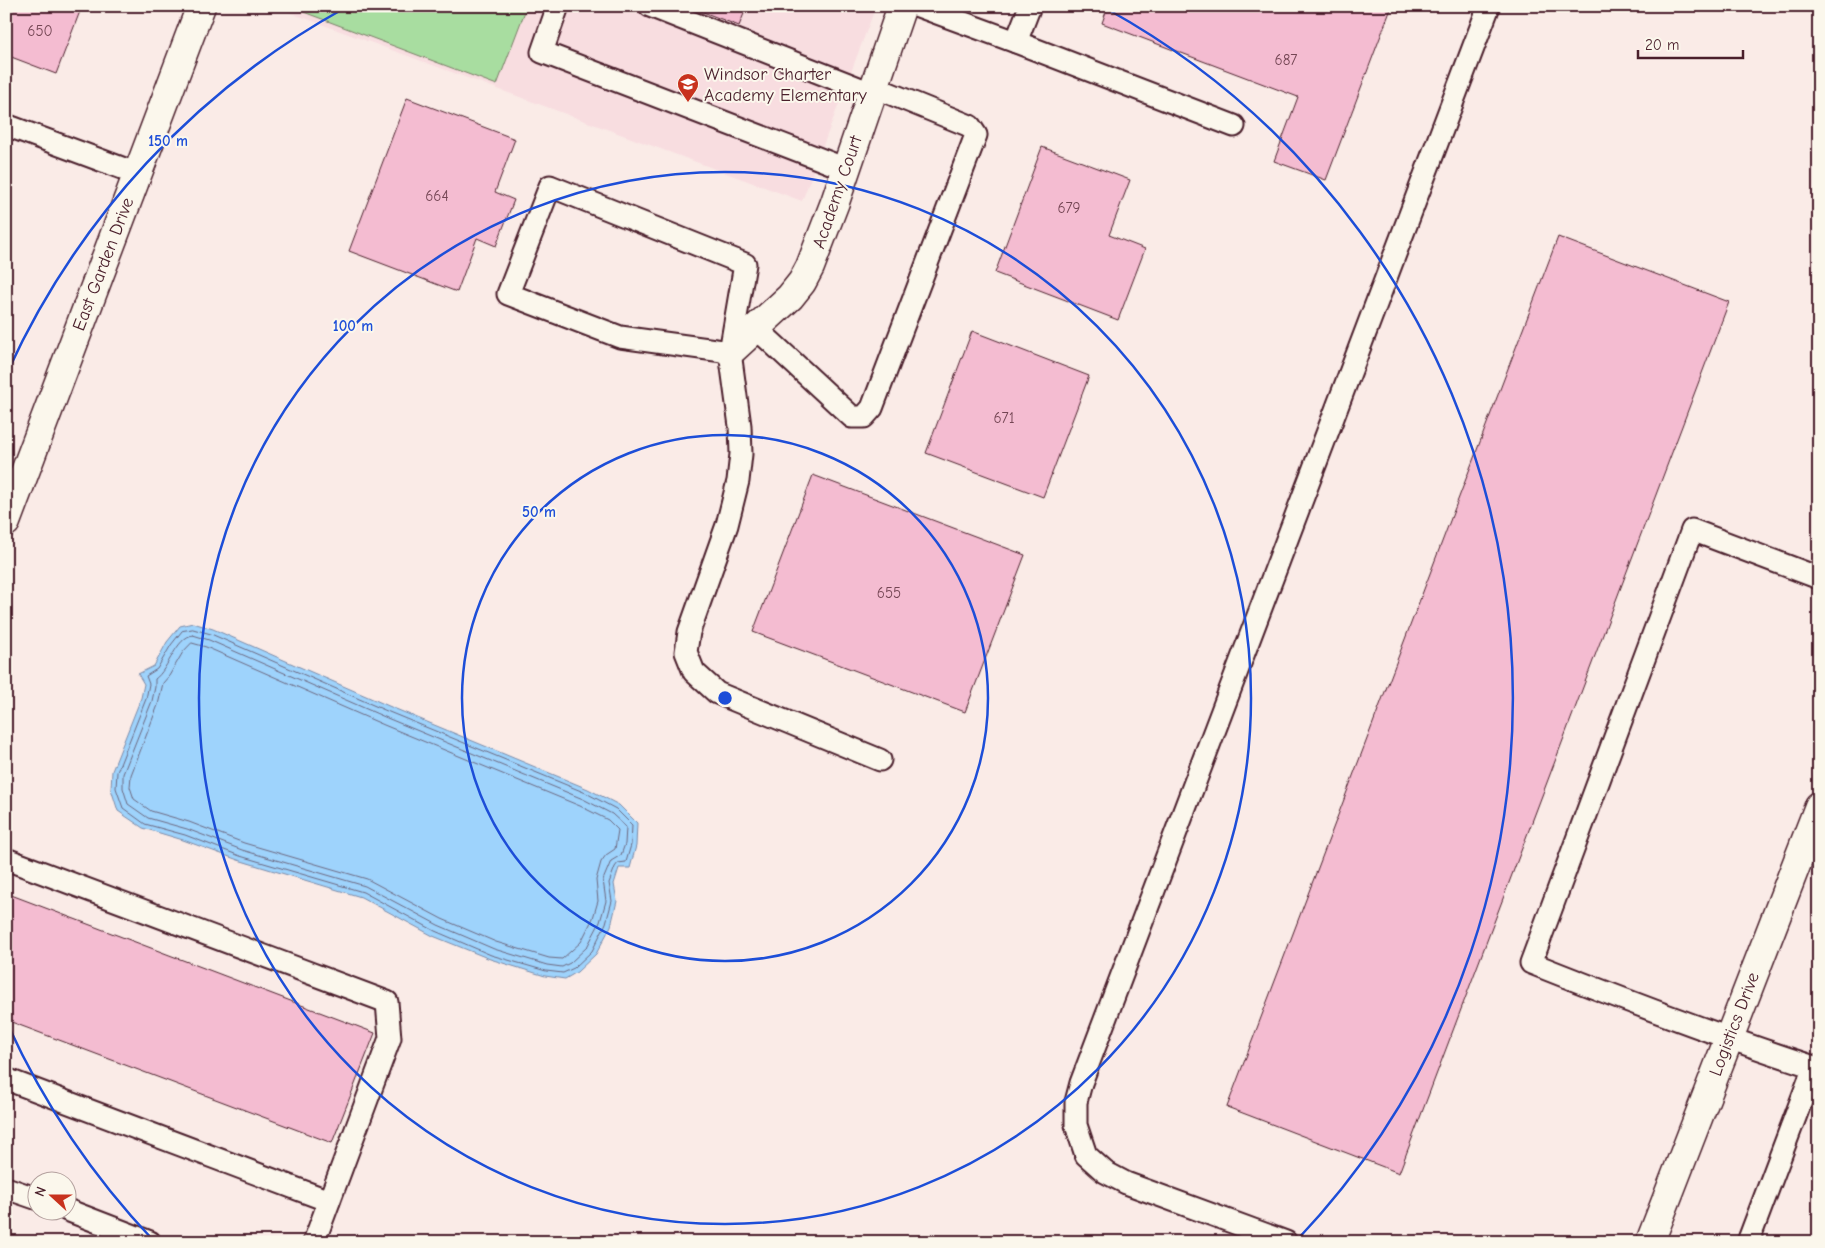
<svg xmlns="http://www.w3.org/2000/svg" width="1825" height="1248" font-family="'Comic Neue',sans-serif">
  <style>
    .built { fill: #f8dde0 }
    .green { fill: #a8dda0; stroke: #797e66 }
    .water { fill: #9ed3fc; stroke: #7c8ba8 }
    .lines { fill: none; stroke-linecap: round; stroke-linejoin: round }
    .shore { stroke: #6c677f; stroke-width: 1 }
    .building { fill: #f4bcd1; stroke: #4a1f2b }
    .lane-casing { stroke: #4a1f2b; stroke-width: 25 }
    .street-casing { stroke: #4a1f2b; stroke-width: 31 }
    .lane { stroke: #fbf7ec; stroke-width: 21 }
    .street { stroke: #fbf7ec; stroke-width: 28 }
    .ring { fill: none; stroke: #1d4ed8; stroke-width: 2.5 }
    .labels { text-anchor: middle; stroke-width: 4; stroke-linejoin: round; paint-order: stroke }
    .number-label { font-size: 15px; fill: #744654 }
    .poi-label { font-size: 18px; fill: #4a1f2b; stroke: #fbf7ec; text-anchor: start }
    .street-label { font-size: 18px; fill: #4a1f2b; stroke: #fbf7ec }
    .centre { fill: #1d4ed8; stroke: #fbf7ec; stroke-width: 2.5 }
    .ring-label { font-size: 15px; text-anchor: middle; font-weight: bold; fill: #1d4ed8; stroke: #fbf7ec; stroke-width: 4; stroke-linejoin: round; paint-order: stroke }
  </style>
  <rect width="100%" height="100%" fill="#faebe7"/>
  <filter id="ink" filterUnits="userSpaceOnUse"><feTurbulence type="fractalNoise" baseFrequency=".02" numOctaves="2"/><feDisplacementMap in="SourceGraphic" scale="10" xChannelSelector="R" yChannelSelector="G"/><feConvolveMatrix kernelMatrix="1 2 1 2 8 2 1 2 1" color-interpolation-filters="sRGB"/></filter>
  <g filter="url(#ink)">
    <polygon class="built" points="272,6 876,6 802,201"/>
    <polygon class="green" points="303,6 527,6 497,85 301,11"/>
    <polygon class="water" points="193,623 213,629 391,707 588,789 619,805 637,823 636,846 630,868 619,868 614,884 617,901 611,926 596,954 577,972 565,979 545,976 490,959 433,936 361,897 238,860 183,840 143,828 118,811 111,789 112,771 141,698 144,684 138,674 154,666 167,642 180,626"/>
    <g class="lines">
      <g class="shore">
        <polygon points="193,629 211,634 389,712 586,793 616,809 632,825 631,845 626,862 618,863 615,867 609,883 612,901 606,923 592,951 574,968 563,973 546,971 491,955 435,931 363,892 240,856 185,835 145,824 123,808 116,788 117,772 146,699 149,684 146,676 157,669 171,645 182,631"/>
        <path d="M193,635L209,640L387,718L583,799L612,814L626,827L625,844L621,855L611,861L603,880L606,901L600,922L587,947L570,963L562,967L547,965L494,949L438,925L365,886L242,850L187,829L148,818L128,804L123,788V774L152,701L155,687V679C169,669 176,637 193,635Z"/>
        <polygon points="192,643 206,647 384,725 580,806 608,820 618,830 615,849 606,855 601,862 596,880 598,901 593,918 581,942 562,959 549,958 496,942 442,919 367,879 244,843 189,822 151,811 134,799 130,787 131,775 158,705 163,683 169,676 183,652"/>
      </g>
    </g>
    <g class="building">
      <polygon points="6,6 82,6 56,74 6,55"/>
      <polygon points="688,6 747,6 739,26"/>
      <polygon points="1108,6 1392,6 1326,180 1274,161 1298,97 1102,23"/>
      <polygon points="407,98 515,139 495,192 514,200 496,246 477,238 457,292 349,251"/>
      <polygon points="1042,147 1130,180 1109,235 1145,249 1118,320 995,273"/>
      <polygon points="1558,237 1729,302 1399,1173 1227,1107"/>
      <polygon points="972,331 1089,376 1043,497 926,453"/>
      <polygon points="813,475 1025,555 965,712 753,632"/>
      <polygon points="6,893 375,1033 332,1143 6,1020"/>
    </g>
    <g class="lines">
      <g class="lane-casing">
        <g id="lane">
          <polyline points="558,6 542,52 846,169"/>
          <polyline points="650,6 871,93"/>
          <polyline points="918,6 1016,42 1030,6"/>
          <polyline points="1016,42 1234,126"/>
          <polyline points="6,125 138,174"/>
          <polyline points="756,328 852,417 864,417 872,408 976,135 970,126 874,87"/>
          <polyline points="730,352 620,337 508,294 550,186 745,264 730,352 740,426 741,454 738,481 727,525 689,632 686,652 694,672 717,693 880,760"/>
          <polyline points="6,859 387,1002 390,1038 314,1242"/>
          <polyline points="6,1079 329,1201"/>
          <polyline points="6,1188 38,1199"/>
          <polyline points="67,1210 150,1242"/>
          <polyline points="1286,1242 1126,1183 1105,1172 1086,1155 1076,1125 1076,1102 1081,1083 1489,6"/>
          <path d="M1748,1242L1814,1067C1718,1036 1624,1000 1531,963L1692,530L1819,578"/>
        </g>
      </g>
      <g class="street-casing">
        <g id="street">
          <polyline points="730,352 790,297 802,282 810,267 835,202 902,6"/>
          <polyline points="6,522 201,6"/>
          <polyline points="1650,1242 1819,806"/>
        </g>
      </g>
      <use href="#lane" class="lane"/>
      <use href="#street" class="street"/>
    </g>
  </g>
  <g class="ring">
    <circle cx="725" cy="698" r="263"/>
    <circle cx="725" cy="698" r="526"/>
    <path d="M153 1240A788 788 0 0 1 8 1025M8 371A788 788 0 0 1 343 9M1107 9A788 788 0 0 1 1297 1240"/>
  </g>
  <defs>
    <g id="school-pin" transform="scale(1.125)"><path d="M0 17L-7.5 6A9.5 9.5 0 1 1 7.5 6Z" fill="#c8321e" stroke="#fbf7ec"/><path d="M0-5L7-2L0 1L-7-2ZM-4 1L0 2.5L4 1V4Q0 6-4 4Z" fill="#fff"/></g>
  </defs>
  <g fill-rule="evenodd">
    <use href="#school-pin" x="688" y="84"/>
  </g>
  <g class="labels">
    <g class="number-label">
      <text x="40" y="36">650</text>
      <text x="1286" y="65">687</text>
      <text x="437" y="201">664</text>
      <text x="1069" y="213">679</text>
      <text x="1004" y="423">671</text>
      <text x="889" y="598">655</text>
    </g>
    <g class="poi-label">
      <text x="704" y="80">Windsor Charter<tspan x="704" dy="21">Academy Elementary</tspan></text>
    </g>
    <g class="street-label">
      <text transform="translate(837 192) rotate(-71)" y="6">Academy Court</text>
      <text transform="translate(103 264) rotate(-69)" y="6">East Garden Drive</text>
      <text transform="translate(1734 1024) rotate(-69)" y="6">Logistics Drive</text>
    </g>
  </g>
  <circle cx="725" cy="698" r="8" class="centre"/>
  <g class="ring-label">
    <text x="168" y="146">150 m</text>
    <text x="353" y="331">100 m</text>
    <text x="539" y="517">50 m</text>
  </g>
  <rect width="1825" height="1248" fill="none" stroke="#fbf7ec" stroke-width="25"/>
  <rect x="12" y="12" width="1800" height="1223" fill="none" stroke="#4a1f2b" stroke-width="2" filter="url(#ink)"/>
  <g transform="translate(52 1196) rotate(291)"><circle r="24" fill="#fbf7ec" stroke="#b4a19f"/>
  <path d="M0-4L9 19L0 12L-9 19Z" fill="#c8321e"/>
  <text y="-8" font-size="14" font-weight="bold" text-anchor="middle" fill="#4a1f2b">N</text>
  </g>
  <path d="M1638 50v8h105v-8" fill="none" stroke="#4a1f2b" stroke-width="2.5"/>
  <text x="1645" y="50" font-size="15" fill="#4a1f2b" stroke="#fbf7ec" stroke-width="4" paint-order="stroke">20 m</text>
</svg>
